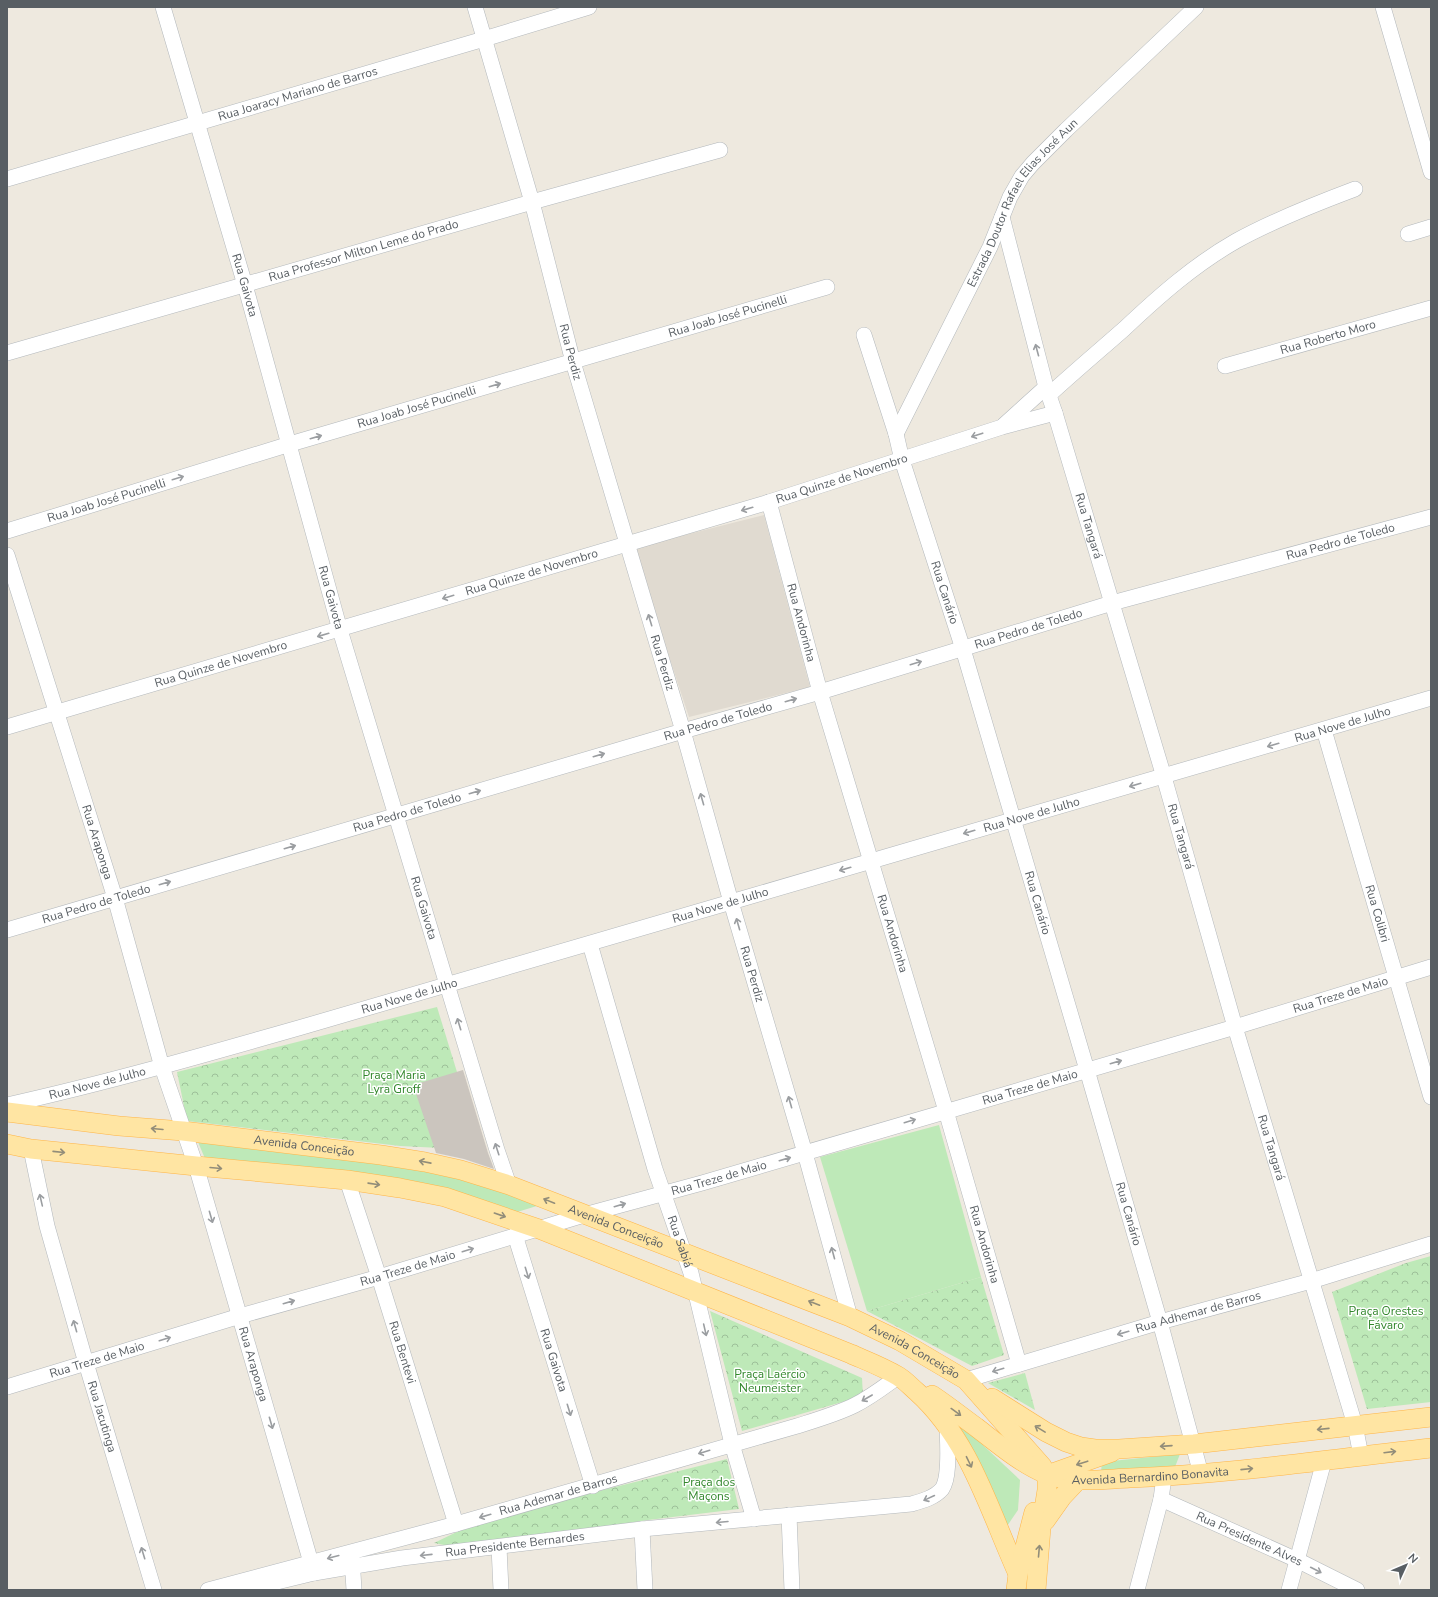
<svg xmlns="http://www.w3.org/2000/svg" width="1438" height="1597" font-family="'Nunito Sans',sans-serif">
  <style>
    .education { fill: #e0dad0 }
    .grass { fill: #bee9b8 }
    .park { fill: url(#park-crowns) }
    .building { fill: #cbc5be }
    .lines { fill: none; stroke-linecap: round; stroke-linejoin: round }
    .minor-casing { stroke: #b3b8bc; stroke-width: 16 }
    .major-casing { stroke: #ffb547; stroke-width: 20 }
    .minor { stroke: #fff; stroke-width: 15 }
    .major { stroke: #ffe5a3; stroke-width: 19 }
    .oneway { stroke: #9b9ea1 }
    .oneway2 { stroke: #928d79 }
    .labels { text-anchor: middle; stroke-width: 3; stroke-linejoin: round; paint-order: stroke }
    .street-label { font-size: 12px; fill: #585e63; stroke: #fff }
    .park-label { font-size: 12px; fill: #32872c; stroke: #fff }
  </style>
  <defs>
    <pattern id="park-crowns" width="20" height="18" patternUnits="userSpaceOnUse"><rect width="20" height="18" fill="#bee9b8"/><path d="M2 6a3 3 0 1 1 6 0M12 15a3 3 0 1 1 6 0" fill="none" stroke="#9dc099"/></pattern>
  </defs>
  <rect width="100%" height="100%" fill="#eee9df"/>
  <polygon class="education" points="764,515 810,687 689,717 633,548"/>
  <g class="grass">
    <polygon points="939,1125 981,1277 867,1311 820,1157"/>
    <polygon points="198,1142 408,1164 458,1176 540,1205 514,1213 206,1161"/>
    <polygon points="957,1426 969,1432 1020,1480 1018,1510 1005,1529"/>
    <polygon points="1180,1454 1175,1467 1101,1472 1102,1462"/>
  </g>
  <g class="park">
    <polygon points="437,1007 481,1150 400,1146 187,1121 177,1072"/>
    <polygon points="1431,1256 1431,1402 1367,1409 1332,1292 1406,1263"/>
    <polygon points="981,1277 1004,1355 972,1366 867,1311"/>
    <polygon points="710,1311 862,1378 863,1396 742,1431"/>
    <polygon points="1025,1373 1035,1410 988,1383"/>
    <polygon points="727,1459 739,1509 648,1520 512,1541 449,1546 434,1543 469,1526 599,1491"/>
  </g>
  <polygon class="building" points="463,1070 488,1153 494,1169 464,1159 436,1153 413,1085"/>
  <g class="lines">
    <g class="minor-casing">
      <g id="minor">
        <path id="s1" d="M163,7L245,285L340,630L497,1150L509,1185"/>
        <path id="s2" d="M475,7L532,202L573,362L683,731L731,902L805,1153L850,1317"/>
        <polyline points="1383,7 1431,172"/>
        <path id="s3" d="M7,179L484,39L589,7"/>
        <path id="s4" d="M1002,217L1046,387L1055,413L1164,777L1235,1027L1355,1425L1361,1456"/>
        <polyline points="1408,234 1431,227"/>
        <path id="s5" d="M864,335L896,434L902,460L963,649L1087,1070L1160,1322L1201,1474"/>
        <path id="s6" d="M7,353L532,202L720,150"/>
        <path id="s7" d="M1225,366L1431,308"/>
        <path d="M1049,395C1074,372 1099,351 1124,329C1159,296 1194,265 1236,241C1274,220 1315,204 1355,189"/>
        <polyline points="1004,425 1046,387"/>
        <path id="s8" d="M896,434L990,247L1010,197L1022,176L1033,163L1066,130L1196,7"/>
        <path id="s9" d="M769,502L820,692L946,1111L1019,1364"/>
        <path id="s10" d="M7,531L290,444L827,287"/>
        <path id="s11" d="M7,555L115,898L162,1067L196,1166L314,1573"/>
        <path id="s12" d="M7,727L769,502L1002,427L1055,413"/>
        <path id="s13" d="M1324,730L1431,1097"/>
        <path id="s14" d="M7,930L683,731L820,692L1112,603L1431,517"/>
        <path id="s15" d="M590,944L655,1169L691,1273L732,1444L754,1519"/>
        <path id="s16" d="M7,1105C106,1083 204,1055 302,1027C445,986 588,944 731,902C964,833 1198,768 1431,698"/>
        <path id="s17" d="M31,1149L47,1226L86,1363L154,1590"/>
        <path id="s18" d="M347,1180L379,1277L456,1524"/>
        <path id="s19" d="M515,1235L593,1486"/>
        <path id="s20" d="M966,1380L1160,1322L1311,1281L1431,1244"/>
        <path id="s21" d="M7,1387L240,1316L379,1277L584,1215L702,1183L1235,1027L1431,967"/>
        <path id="s22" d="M1164,1477L1161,1499L1297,1560L1357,1590"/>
        <polyline points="789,1515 792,1590"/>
        <polyline points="642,1529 645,1590"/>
        <polyline points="499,1547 501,1590"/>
        <polyline points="352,1557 354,1590"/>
        <path id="s23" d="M208,1590L456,1524L797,1426C816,1420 837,1414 855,1405C871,1397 885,1386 899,1376"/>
        <path id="s24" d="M244,1590L314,1573L402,1558L642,1529L911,1504C922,1501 934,1498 942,1489C951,1476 947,1440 947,1424"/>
        <polyline points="1137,1590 1161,1499"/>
        <polyline points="1289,1590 1324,1461"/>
      </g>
    </g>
    <g class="major-casing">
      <g id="major">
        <path id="s25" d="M7,1112L119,1126L183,1131L381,1155L425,1162L461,1170L509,1185L850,1317L900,1341L966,1380L1042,1466L1047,1475V1490L1041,1528L1036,1590"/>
        <path d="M7,1144L31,1149L196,1166L347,1180L400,1188L445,1197L539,1229L851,1354C867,1361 883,1367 898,1376C905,1380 911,1387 917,1392C970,1440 989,1510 1018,1574"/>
        <path id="s26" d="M932,1395C947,1405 961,1416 976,1427C998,1444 1020,1463 1046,1474C1070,1484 1104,1479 1130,1478C1231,1474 1331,1459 1431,1448"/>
        <polyline points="992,1398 1046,1432 1066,1442 1081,1447 1095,1449 1119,1449 1194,1444 1431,1417"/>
        <polyline points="1050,1474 1112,1452"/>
        <polyline points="1045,1521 1062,1497 1078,1480"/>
        <polyline points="1016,1590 1018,1574 1034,1512"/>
      </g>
    </g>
    <use href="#minor" class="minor"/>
    <use href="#major" class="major"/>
  </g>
  <defs><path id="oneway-shaft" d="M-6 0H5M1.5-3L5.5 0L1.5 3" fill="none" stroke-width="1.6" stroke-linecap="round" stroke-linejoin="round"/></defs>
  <g class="oneway">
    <use href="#oneway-shaft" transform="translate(1037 350) rotate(-105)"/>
    <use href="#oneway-shaft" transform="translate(495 385) rotate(-16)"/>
    <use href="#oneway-shaft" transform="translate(977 435) rotate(162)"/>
    <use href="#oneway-shaft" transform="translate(316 437) rotate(-16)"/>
    <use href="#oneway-shaft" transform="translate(178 478) rotate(-17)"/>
    <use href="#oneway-shaft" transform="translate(747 509) rotate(164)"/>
    <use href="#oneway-shaft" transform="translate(448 597) rotate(163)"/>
    <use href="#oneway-shaft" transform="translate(650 620) rotate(-107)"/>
    <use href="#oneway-shaft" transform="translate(323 635) rotate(164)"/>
    <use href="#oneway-shaft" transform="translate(916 663) rotate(-17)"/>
    <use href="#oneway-shaft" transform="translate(791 700) rotate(-16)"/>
    <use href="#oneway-shaft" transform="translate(1273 745) rotate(164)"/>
    <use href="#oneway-shaft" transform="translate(599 755) rotate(-16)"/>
    <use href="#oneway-shaft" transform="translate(1135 785) rotate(164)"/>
    <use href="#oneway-shaft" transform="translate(475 792) rotate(-16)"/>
    <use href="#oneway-shaft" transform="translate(702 799) rotate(-106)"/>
    <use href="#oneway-shaft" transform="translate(969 832) rotate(164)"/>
    <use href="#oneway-shaft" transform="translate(290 847) rotate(-16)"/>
    <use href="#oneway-shaft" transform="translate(845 869) rotate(164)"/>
    <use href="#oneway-shaft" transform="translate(165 883) rotate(-16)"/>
    <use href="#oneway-shaft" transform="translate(738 924) rotate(-106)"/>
    <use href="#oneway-shaft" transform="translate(459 1024) rotate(-107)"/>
    <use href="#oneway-shaft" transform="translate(1116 1062) rotate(-16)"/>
    <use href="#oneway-shaft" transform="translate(790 1102) rotate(-106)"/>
    <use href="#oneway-shaft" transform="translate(910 1121) rotate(-17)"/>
    <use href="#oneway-shaft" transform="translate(497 1149) rotate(-108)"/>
    <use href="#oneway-shaft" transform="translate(785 1159) rotate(-16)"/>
    <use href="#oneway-shaft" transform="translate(41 1200) rotate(-103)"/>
    <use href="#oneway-shaft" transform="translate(620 1205) rotate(-16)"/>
    <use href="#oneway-shaft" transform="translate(211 1217) rotate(74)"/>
    <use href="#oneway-shaft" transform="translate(468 1250) rotate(-17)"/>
    <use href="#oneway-shaft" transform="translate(833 1253) rotate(-105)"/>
    <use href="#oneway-shaft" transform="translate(527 1273) rotate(73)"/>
    <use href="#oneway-shaft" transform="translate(289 1302) rotate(-16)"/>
    <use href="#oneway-shaft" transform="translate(75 1326) rotate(-106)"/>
    <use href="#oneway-shaft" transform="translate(705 1330) rotate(77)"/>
    <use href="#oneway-shaft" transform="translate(1123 1333) rotate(164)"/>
    <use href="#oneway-shaft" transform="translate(165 1339) rotate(-17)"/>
    <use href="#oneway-shaft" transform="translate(998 1370) rotate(163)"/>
    <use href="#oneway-shaft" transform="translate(867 1398) rotate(150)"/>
    <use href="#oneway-shaft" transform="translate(569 1410) rotate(73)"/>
    <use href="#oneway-shaft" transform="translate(271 1423) rotate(74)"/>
    <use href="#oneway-shaft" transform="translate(704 1452) rotate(163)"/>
    <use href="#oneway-shaft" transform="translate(929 1498) rotate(155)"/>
    <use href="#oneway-shaft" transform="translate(485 1516) rotate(164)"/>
    <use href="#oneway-shaft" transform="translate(722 1522) rotate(175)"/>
    <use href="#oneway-shaft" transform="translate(143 1553) rotate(-107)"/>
    <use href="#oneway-shaft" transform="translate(426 1555) rotate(174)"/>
    <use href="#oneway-shaft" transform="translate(333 1557) rotate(165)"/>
    <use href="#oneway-shaft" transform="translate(1316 1570) rotate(27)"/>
  </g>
  <g class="oneway2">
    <use href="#oneway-shaft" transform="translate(157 1129) rotate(-175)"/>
    <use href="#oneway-shaft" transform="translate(59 1152) rotate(6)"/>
    <use href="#oneway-shaft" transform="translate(425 1162) rotate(-169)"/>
    <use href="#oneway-shaft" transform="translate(216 1168) rotate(5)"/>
    <use href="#oneway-shaft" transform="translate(374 1184) rotate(8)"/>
    <use href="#oneway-shaft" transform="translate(549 1201) rotate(-158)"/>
    <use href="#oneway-shaft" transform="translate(500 1215) rotate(19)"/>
    <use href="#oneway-shaft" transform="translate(814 1303) rotate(-159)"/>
    <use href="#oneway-shaft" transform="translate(956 1412) rotate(36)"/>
    <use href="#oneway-shaft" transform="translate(1040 1429) rotate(-149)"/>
    <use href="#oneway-shaft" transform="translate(1323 1429) rotate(174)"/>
    <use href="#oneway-shaft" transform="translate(1166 1446) rotate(176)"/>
    <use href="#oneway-shaft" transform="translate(1390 1452) rotate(-7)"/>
    <use href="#oneway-shaft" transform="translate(969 1462) rotate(64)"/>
    <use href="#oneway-shaft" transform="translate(1082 1463) rotate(162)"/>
    <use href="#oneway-shaft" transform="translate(1247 1469) rotate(-6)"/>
    <use href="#oneway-shaft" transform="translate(1039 1551) rotate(-85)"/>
  </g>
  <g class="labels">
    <g class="street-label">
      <text dy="4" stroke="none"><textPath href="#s3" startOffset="303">Rua Joaracy Mariano de Barros</textPath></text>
      <text dy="4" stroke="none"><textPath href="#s8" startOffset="265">Estrada Doutor Rafael Elias José Aun</textPath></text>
      <text dy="4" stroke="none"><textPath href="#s6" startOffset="371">Rua Professor Milton Leme do Prado</textPath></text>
      <text dy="4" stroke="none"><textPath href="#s1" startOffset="290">Rua Gaivota</textPath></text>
      <text dy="4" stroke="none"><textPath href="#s10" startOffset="752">Rua Joab José Pucinelli</textPath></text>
      <text dy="4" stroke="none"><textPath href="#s7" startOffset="107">Rua Roberto Moro</textPath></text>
      <text dy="4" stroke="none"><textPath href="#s2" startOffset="358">Rua Perdiz</textPath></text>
      <text dy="4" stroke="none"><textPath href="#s10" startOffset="428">Rua Joab José Pucinelli</textPath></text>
      <text dy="4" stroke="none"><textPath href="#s12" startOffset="871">Rua Quinze de Novembro</textPath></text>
      <text dy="4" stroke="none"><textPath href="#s10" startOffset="104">Rua Joab José Pucinelli</textPath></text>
      <text dy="4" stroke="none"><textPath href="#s4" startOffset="321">Rua Tangará</textPath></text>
      <text dy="4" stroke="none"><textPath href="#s14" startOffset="1389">Rua Pedro de Toledo</textPath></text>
      <text dy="4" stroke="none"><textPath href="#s12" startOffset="547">Rua Quinze de Novembro</textPath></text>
      <text dy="4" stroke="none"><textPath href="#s5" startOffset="270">Rua Canário</textPath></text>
      <text dy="4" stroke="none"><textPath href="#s1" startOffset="614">Rua Gaivota</textPath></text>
      <text dy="4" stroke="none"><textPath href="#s9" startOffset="125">Rua Andorinha</textPath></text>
      <text dy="4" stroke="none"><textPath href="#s14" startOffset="1065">Rua Pedro de Toledo</textPath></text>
      <text dy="4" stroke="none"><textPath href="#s2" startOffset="682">Rua Perdiz</textPath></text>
      <text dy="4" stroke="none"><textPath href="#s12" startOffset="223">Rua Quinze de Novembro</textPath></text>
      <text dy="4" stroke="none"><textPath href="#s14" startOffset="741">Rua Pedro de Toledo</textPath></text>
      <text dy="4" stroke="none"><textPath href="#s16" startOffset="1389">Rua Nove de Julho</textPath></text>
      <text dy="4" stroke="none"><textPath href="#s14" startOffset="417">Rua Pedro de Toledo</textPath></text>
      <text dy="4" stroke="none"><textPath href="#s16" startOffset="1065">Rua Nove de Julho</textPath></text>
      <text dy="4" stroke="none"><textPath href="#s4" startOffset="645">Rua Tangará</textPath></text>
      <text dy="4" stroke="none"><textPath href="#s11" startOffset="301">Rua Araponga</textPath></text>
      <text dy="4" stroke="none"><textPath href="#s5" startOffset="594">Rua Canário</textPath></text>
      <text dy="4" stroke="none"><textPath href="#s14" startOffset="93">Rua Pedro de Toledo</textPath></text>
      <text dy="4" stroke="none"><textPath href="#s16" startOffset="741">Rua Nove de Julho</textPath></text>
      <text dy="4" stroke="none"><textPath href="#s1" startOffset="938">Rua Gaivota</textPath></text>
      <text dy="4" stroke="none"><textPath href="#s13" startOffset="191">Rua Colibri</textPath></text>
      <text dy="4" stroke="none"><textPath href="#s9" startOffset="449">Rua Andorinha</textPath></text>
      <text dy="4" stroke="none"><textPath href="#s2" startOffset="1006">Rua Perdiz</textPath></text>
      <text dy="4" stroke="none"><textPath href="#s21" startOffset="1390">Rua Treze de Maio</textPath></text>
      <text dy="4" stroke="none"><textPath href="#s16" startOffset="417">Rua Nove de Julho</textPath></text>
      <text dy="4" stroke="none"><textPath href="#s16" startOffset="93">Rua Nove de Julho</textPath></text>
      <text dy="4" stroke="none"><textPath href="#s21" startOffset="1066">Rua Treze de Maio</textPath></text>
      <text dy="4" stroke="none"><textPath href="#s25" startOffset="299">Avenida Conceição</textPath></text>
      <text dy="4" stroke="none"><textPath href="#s4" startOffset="969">Rua Tangará</textPath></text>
      <text dy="4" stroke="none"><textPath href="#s21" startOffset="742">Rua Treze de Maio</textPath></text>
      <text dy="4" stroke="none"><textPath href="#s5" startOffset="918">Rua Canário</textPath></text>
      <text dy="4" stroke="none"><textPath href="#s25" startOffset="623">Avenida Conceição</textPath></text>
      <text dy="4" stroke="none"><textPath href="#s15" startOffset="311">Rua Sabiá</textPath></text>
      <text dy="4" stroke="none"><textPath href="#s9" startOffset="773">Rua Andorinha</textPath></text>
      <text dy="4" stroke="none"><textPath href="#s21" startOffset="418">Rua Treze de Maio</textPath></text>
      <text dy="4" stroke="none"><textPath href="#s20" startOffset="242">Rua Adhemar de Barros</textPath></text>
      <text dy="4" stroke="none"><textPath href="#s18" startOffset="181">Rua Bentevi</textPath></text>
      <text dy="4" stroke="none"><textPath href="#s25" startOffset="947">Avenida Conceição</textPath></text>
      <text dy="4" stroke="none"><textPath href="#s21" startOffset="94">Rua Treze de Maio</textPath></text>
      <text dy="4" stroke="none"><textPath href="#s19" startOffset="131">Rua Gaivota</textPath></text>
      <text dy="4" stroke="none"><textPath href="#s11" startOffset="846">Rua Araponga</textPath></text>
      <text dy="4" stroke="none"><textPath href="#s17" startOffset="277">Rua Jacutinga</textPath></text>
      <text dy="4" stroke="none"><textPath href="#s26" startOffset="244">Avenida Bernardino Bonavita</textPath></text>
      <text dy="4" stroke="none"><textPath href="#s23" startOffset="363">Rua Ademar de Barros</textPath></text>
      <text dy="4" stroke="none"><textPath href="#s22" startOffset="119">Rua Presidente Alves</textPath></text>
      <text dy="4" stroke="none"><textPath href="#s24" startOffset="275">Rua Presidente Bernardes</textPath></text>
    </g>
    <g class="park-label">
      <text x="394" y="1079">Praça Maria<tspan x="394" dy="14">Lyra Groff</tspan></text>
      <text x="1386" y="1315">Praça Orestes<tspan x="1386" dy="14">Fávaro</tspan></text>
      <text x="770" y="1378">Praça Laércio<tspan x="770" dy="14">Neumeister</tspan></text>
      <text x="709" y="1486">Praça dos<tspan x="709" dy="14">Maçons</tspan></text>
    </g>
  </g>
  <rect width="1438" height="1597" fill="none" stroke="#585e63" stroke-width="16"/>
  <g transform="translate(1406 1565) rotate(46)" stroke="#ffffff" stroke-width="3" paint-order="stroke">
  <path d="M0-3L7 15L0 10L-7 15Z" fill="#585e63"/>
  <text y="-6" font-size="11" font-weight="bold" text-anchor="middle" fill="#585e63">N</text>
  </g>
</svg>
